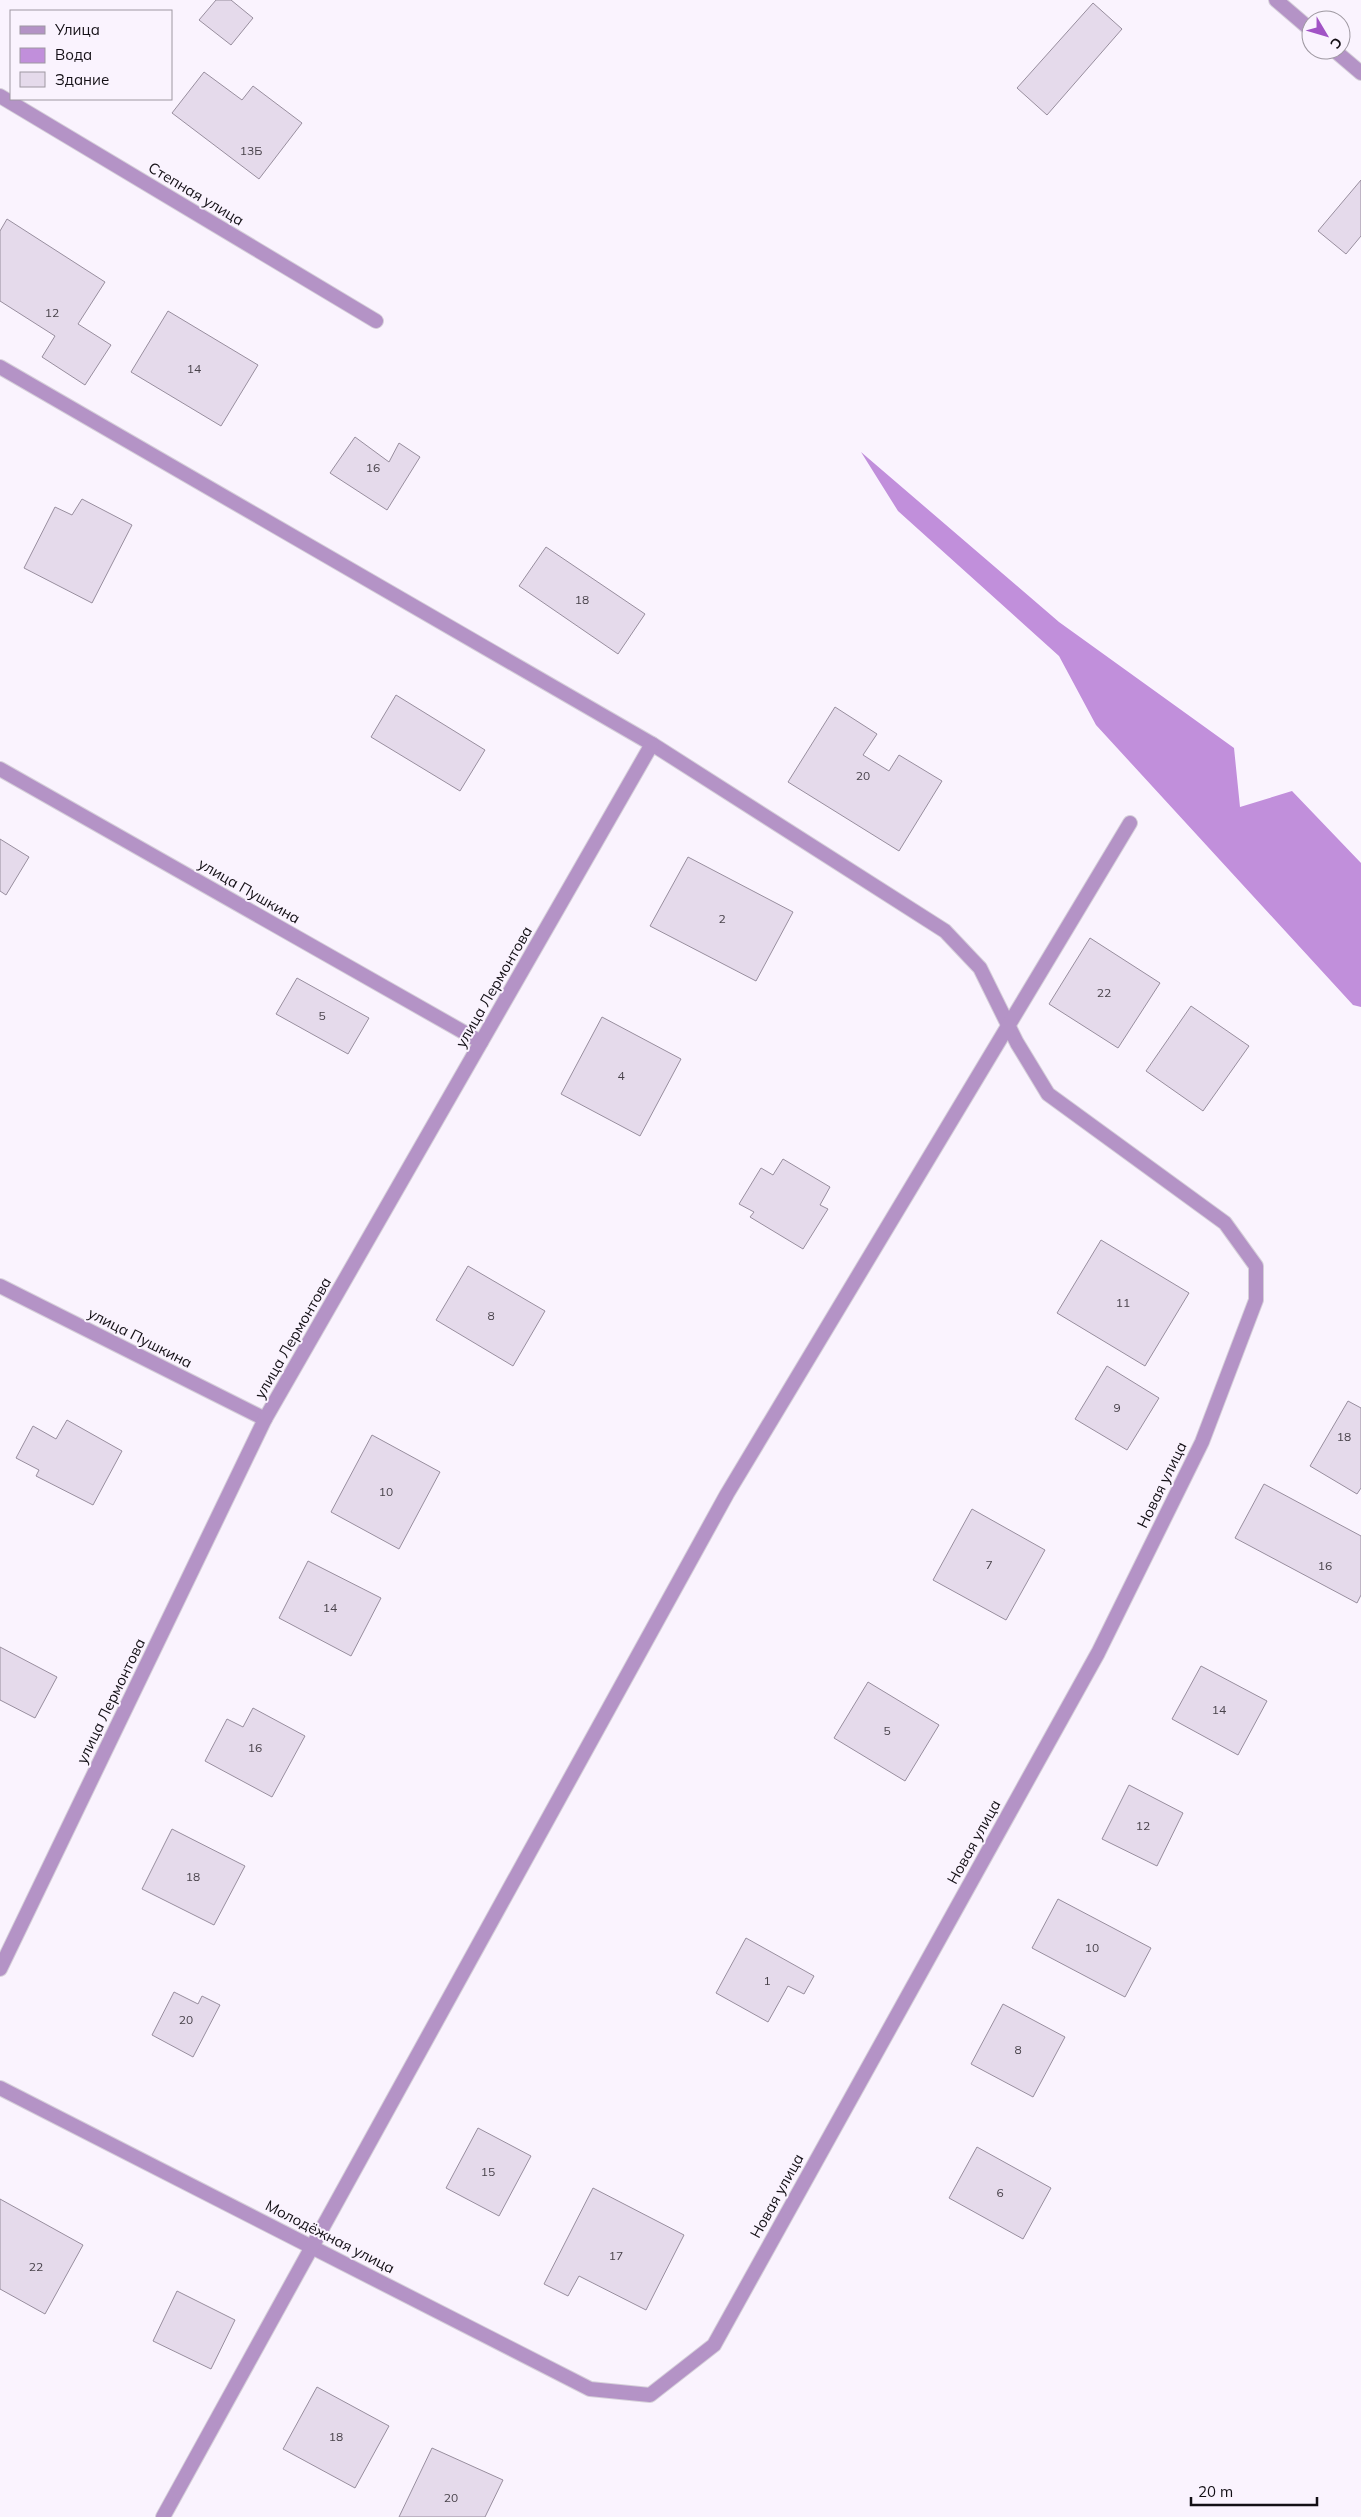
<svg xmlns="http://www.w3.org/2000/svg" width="1361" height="2517" font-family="Mulish,sans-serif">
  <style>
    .water { fill: #c18fdb }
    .building { fill: #e5daeb; stroke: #988e9e }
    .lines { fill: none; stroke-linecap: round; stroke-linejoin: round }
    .minor-casing { stroke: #d5cfd9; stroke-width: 16 }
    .minor { stroke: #b493c6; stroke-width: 14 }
    .labels { text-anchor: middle; stroke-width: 4; stroke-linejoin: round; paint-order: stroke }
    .number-label { font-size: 12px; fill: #48424a }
    .street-label { font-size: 15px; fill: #130f15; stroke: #faf3fe }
  </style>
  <rect width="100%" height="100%" fill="#faf3fe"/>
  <polygon class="water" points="861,452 1059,622 1234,748 1240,807 1292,791 1361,863 1361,1007 1353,1005 1096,725 1059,656 898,511"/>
  <g class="building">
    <polygon points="216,0 231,0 253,18 231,45 199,20"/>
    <polygon points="1093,3 1122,29 1047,115 1017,88"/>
    <polygon points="204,72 242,100 253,86 302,123 259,179 172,113"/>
    <polygon points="1361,180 1361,236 1346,254 1318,231"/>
    <polygon points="7,219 105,282 78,324 111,345 85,385 42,357 55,336 0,301 0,231"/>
    <polygon points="168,311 258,365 221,426 131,372"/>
    <polygon points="355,437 389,462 399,443 420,457 387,510 330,473"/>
    <polygon points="82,499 132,525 92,603 24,568 55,507 72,515"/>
    <polygon points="546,547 645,614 618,654 519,586"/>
    <polygon points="396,695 485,750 460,791 371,737"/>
    <polygon points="835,707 877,734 863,755 889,771 899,755 942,781 899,851 788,782"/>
    <polygon points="0,839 29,857 6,895 0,891"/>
    <polygon points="688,857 793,912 756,981 650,926"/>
    <polygon points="1090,938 1160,983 1118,1048 1049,1004"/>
    <polygon points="297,978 369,1018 348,1054 276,1014"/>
    <polygon points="1191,1006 1249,1046 1203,1111 1146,1071"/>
    <polygon points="602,1017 681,1059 640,1136 561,1094"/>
    <polygon points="783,1159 830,1187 820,1205 828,1209 803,1249 750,1217 754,1212 739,1204 761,1168 773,1175"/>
    <polygon points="1101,1240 1189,1293 1145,1366 1057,1313"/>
    <polygon points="468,1266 545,1311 513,1366 436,1320"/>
    <polygon points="1107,1366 1159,1398 1127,1450 1075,1419"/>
    <polygon points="1348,1401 1361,1408 1361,1488 1357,1494 1310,1466"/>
    <polygon points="67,1420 122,1451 93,1505 36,1476 39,1470 16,1458 33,1426 56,1439"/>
    <polygon points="372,1435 440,1472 399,1549 331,1512"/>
    <polygon points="1264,1484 1361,1536 1361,1595 1357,1603 1235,1538"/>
    <polygon points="972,1509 1045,1550 1006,1620 933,1580"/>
    <polygon points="308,1561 381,1598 351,1656 279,1618"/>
    <polygon points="0,1647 57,1677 35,1718 0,1700"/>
    <polygon points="1201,1666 1267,1701 1238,1755 1172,1719"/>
    <polygon points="868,1682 939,1725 905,1781 834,1738"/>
    <polygon points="253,1708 305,1736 272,1797 205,1761 227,1719 243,1727"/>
    <polygon points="1129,1785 1183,1813 1157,1866 1102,1839"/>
    <polygon points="172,1829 245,1866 214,1925 142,1889"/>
    <polygon points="1058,1899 1151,1948 1125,1997 1032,1948"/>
    <polygon points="746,1938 814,1976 804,1994 788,1986 768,2022 716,1993"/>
    <polygon points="174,1992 198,2004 202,1996 220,2005 193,2057 152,2035"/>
    <polygon points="1003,2004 1065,2037 1033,2097 971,2064"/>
    <polygon points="478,2128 531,2156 499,2216 446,2188"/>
    <polygon points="977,2147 1051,2188 1023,2239 949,2198"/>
    <polygon points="593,2188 684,2235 646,2310 579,2276 568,2296 544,2284"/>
    <polygon points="0,2199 83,2245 45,2314 0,2289"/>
    <polygon points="177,2291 235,2320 211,2369 153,2341"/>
    <polygon points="317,2387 389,2426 355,2488 283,2449"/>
    <polygon points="432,2448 503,2480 485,2517 399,2517"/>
  </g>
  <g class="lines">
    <g class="minor-casing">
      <g id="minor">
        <polyline points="1276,0 1311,30"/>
        <polyline points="1334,50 1361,73"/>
        <polyline points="0,96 376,321"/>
        <polyline points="0,367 652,744 945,931 980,968 1017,1043 1048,1094 1225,1223 1256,1266 1256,1300 1202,1442 1098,1653 714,2345 650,2395 590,2389 0,2088"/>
        <polyline points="0,769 481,1042"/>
        <polyline points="0,1286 265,1419"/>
        <polyline points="0,1969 265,1419 652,744"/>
        <polyline points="163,2517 727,1494 1130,823"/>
      </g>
    </g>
    <use href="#minor" class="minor"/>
  </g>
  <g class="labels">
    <g class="number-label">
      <text x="251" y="155">13Б</text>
      <text x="52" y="317">12</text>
      <text x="194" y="373">14</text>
      <text x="373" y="472">16</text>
      <text x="582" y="604">18</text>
      <text x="863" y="780">20</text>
      <text x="722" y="923">2</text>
      <text x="1104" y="997">22</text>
      <text x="322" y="1020">5</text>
      <text x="621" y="1080">4</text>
      <text x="1123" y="1307">11</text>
      <text x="491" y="1320">8</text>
      <text x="1117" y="1412">9</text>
      <text x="1344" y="1441">18</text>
      <text x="386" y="1496">10</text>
      <text x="989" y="1569">7</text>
      <text x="1325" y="1570">16</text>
      <text x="330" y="1612">14</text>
      <text x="1219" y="1714">14</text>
      <text x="887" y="1735">5</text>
      <text x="255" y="1752">16</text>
      <text x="1143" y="1830">12</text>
      <text x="193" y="1881">18</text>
      <text x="1092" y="1952">10</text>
      <text x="767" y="1985">1</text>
      <text x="186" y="2024">20</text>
      <text x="1018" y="2054">8</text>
      <text x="488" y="2176">15</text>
      <text x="1000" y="2197">6</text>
      <text x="616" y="2260">17</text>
      <text x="36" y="2271">22</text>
      <text x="336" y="2441">18</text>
      <text x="451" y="2502">20</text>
    </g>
    <g class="street-label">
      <text transform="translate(196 194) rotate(31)" y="5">Степная улица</text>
      <text transform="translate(249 891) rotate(30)" y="5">улица Пушкина</text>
      <text transform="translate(494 987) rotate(-60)" y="5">улица Лермонтова</text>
      <text transform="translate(140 1338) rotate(27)" y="5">улица Пушкина</text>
      <text transform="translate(293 1338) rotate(-60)" y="5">улица Лермонтова</text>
      <text transform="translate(1162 1485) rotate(-64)" y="5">Новая улица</text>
      <text transform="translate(111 1701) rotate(-64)" y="5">улица Лермонтова</text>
      <text transform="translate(974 1842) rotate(-61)" y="5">Новая улица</text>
      <text transform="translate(777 2196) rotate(-61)" y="5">Новая улица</text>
      <text transform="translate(330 2237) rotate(27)" y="5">Молодёжная улица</text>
    </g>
  </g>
  <rect x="10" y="10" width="162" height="90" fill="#faf3fe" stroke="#9e98a1"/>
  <rect x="20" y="26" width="25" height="8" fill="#b493c6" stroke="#9e98a1"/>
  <text x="55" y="35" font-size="15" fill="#130f15">Улица</text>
  <rect x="20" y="48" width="25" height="15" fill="#c18fdb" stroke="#9e98a1"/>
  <text x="55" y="60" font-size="15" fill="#130f15">Вода</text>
  <rect x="20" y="72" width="25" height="15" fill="#e5daeb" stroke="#9e98a1"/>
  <text x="55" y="85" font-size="15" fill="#130f15">Здание</text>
  <g transform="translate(1326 35) rotate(128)"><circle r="24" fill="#faf3fe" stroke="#9e98a1"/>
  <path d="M0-4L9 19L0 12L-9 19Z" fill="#a153c5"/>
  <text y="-8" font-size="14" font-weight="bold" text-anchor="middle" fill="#130f15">С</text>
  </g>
  <path d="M1191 2497v8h126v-8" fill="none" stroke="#130f15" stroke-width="2.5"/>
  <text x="1198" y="2497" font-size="15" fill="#130f15" stroke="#faf3fe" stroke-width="4" paint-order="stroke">20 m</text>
</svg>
